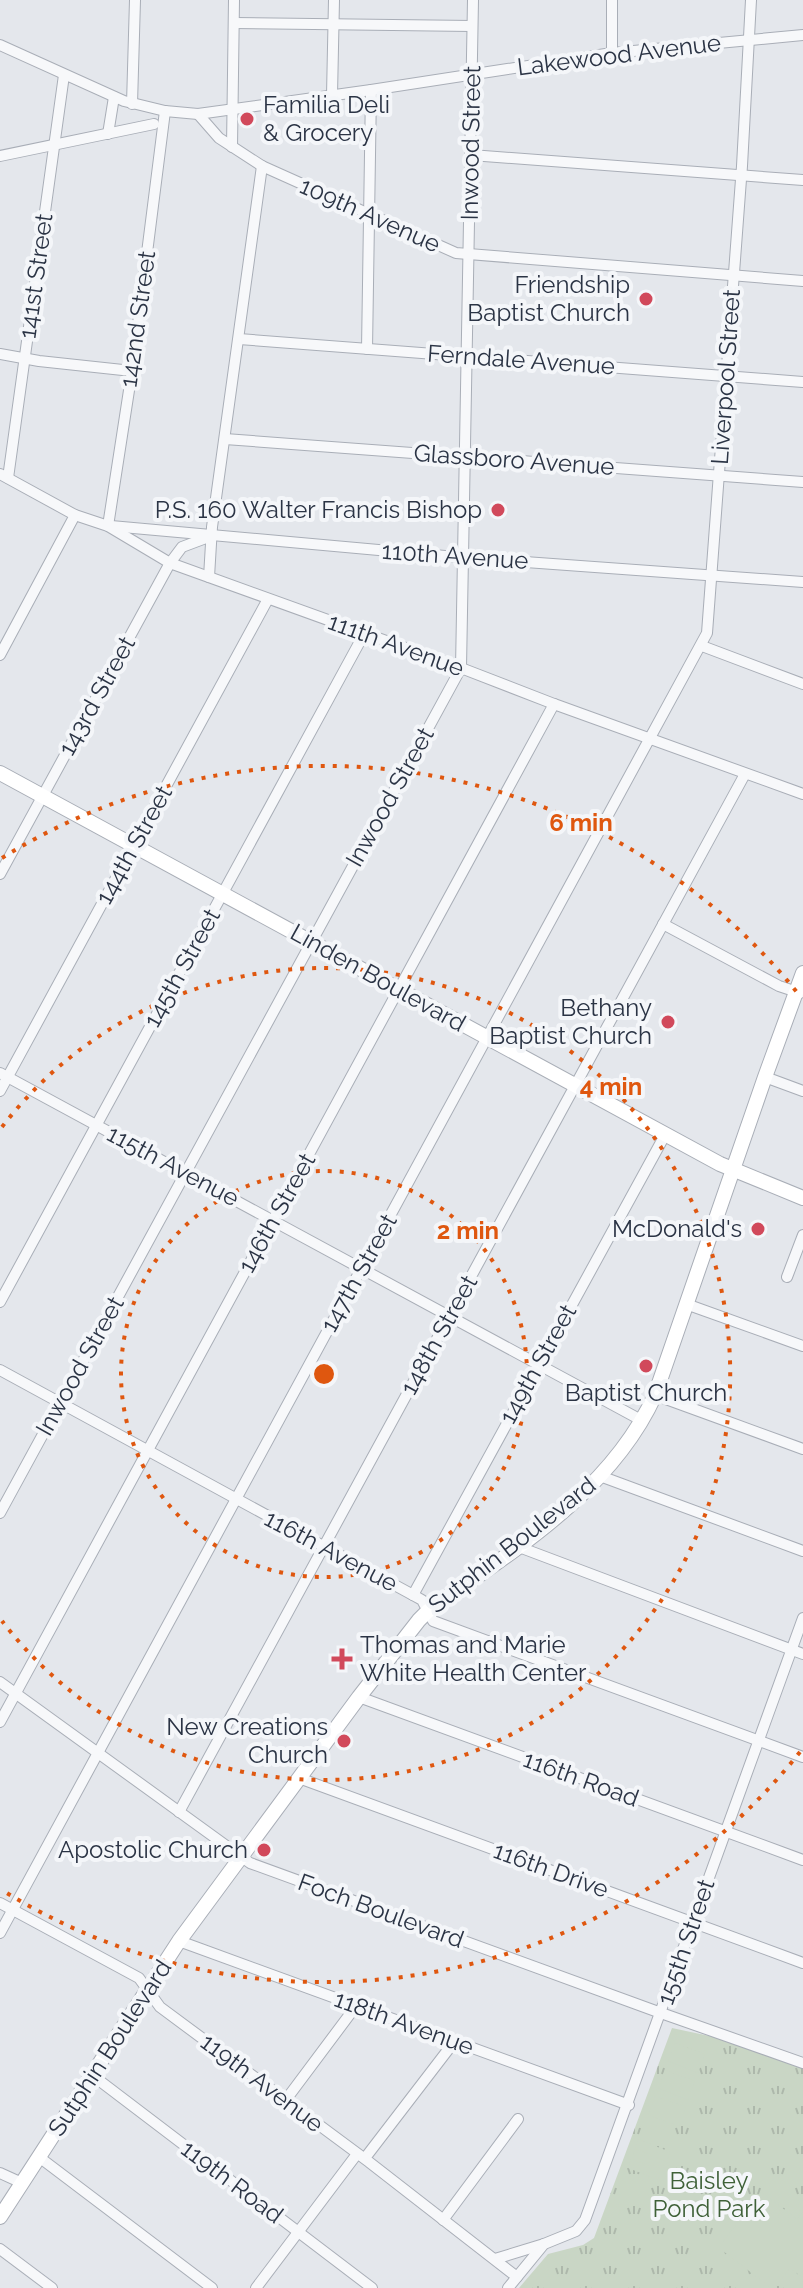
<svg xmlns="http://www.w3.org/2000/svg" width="803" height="2288" font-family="Raleway,sans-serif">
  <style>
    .grass { fill: url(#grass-tufts) }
    .pitch { fill: #c9d6c5 }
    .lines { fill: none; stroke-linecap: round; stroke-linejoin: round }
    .minor-casing { stroke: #a9aeb7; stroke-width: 12 }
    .secondary-casing { stroke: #a9aeb7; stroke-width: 16 }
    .minor { stroke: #f7f8fa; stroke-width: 10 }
    .secondary { stroke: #fff; stroke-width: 14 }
    .ring { fill: none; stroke: #df570f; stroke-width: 4; stroke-dasharray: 4 8 }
    .poi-dot { fill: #d1495b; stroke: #f4f6f9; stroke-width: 3 }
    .labels { text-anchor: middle; stroke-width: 8; stroke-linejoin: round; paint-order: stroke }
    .street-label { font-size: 24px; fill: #2b3445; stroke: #f4f6f9 }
    .poi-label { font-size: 24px; fill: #2b3445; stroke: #f4f6f9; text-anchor: end }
    .park-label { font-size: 24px; fill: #3f6138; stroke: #f4f6f9 }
    .centre { fill: #df570f; stroke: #f4f6f9; stroke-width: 4 }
    .ring-label { font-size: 24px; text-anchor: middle; font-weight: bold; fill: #df570f; stroke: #f4f6f9; stroke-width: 8; stroke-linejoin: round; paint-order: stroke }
  </style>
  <defs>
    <pattern id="grass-tufts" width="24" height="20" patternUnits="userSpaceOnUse" patternTransform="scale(2)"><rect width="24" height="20" fill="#c9d6c5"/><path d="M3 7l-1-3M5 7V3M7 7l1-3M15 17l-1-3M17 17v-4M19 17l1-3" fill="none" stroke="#adb8ab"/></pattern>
  </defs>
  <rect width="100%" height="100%" fill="#e4e7ec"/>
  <polygon class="grass" points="672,2028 728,2040 803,2067 803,2288 519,2288 548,2254 583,2245 594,2238"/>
  <g class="pitch">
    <polygon points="675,2043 705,2054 698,2073 668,2061"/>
    <polygon points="665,2070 695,2081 688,2100 658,2088"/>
    <polygon points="655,2096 686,2107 679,2126 648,2115"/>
    <polygon points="638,2139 670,2152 667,2161 653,2156 666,2162 659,2180 628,2168 631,2159 645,2164 632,2158 635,2149 648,2154 635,2148"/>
    <polygon points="761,2192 797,2219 803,2212 803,2278 790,2268 775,2288 771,2288 723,2251 723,2242"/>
  </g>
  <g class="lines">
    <g class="minor-casing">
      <g id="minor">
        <polyline points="234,23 472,26"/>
        <polyline points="0,45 124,101 165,111 198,114 371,90 612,53 803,35"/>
        <polyline points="612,53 612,0"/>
        <polyline points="332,95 334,0"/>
        <polyline points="132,104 135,0"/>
        <polyline points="198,114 219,138 262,166 456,253 803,281"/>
        <polyline points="108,134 114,97"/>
        <polyline points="232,147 234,0"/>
        <polyline points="471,155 803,180"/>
        <polyline points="0,156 154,124"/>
        <polyline points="239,339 803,382"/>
        <polyline points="367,349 371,90"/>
        <polyline points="0,354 39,361 132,371"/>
        <polyline points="225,439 803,482"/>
        <polyline points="0,474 75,515 108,526 170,563 461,668 554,704 803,794"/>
        <polyline points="8,478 64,75"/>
        <polyline points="108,526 132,371 165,111"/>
        <polyline points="111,526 456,557 803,582"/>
        <polyline points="209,577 212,527 262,166"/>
        <polyline points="702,646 803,684"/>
        <polyline points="0,655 75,515"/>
        <polyline points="0,874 170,563 182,547 206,538"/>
        <polyline points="663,924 779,986 800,993"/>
        <polyline points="0,1073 641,1420"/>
        <polyline points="765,1077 803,1091"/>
        <polyline points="0,1091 268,599"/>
        <polyline points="787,1277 803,1235"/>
        <polyline points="0,1302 364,634"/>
        <polyline points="686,1304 803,1346"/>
        <polyline points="0,1370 413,1595 422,1600 433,1621 803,1757"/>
        <polyline points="655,1395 803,1449"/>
        <polyline points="600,1476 803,1551"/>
        <polyline points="0,1513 461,668 473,0"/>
        <polyline points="519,1547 803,1654"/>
        <polyline points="413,1595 665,1135"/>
        <polyline points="0,1682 250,1863 661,2013 803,2063"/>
        <polyline points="359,1697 803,1860"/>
        <polyline points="0,1722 554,704"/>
        <polyline points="299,1778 803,1963"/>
        <polyline points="179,1812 745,774"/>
        <polyline points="0,1903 139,1978 160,2007 369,2162 517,2277"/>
        <polyline points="0,1933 707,633 742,166 751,0"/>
        <polyline points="179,1941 629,2105"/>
        <polyline points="92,2075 372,2288"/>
        <polyline points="285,2101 356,2006"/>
        <polyline points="39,2157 212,2288"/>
        <polyline points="365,2158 454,2042"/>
        <polyline points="0,2173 22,2183"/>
        <polyline points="443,2220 518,2119"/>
        <polyline points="0,2249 52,2288"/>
        <polyline points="495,2259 544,2244"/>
        <polyline points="256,2288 357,2154"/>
        <polyline points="508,2288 544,2244 576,2231 585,2220 803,1618"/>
      </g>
    </g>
    <g class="secondary-casing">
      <g id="secondary">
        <polyline points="0,773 720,1164 803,1198"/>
        <path d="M0,2217L179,1941L359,1697L419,1620L428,1611C512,1551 610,1493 655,1395L765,1077L803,973"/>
      </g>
    </g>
    <use href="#minor" class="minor"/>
    <use href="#secondary" class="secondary"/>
  </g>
  <g class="ring">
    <circle cx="324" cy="1374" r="203"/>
    <path d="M2 1127A406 406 0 1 1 2 1621"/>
    <path d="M800 1752A608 608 0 0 1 2 1890M2 858A608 608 0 0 1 800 996"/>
  </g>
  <g class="poi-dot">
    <circle cx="247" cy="119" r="8"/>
    <circle cx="646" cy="299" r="8"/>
    <circle cx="498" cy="510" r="8"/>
    <circle cx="668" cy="1022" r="8"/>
    <circle cx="758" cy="1229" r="8"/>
    <circle cx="646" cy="1366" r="8"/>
    <path d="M338 1647h8v8h8v8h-8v8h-8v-8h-8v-8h8z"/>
    <circle cx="344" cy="1741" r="8"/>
    <circle cx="264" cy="1850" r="8"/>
  </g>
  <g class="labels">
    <g class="street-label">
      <text transform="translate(619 55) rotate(-7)" y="8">Lakewood Avenue</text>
      <text transform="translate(471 143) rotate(-89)" y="8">Inwood Street</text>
      <text transform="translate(370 215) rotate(24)" y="8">109th Avenue</text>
      <text transform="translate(36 276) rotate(-82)" y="8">141st Street</text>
      <text transform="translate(138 319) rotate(-82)" y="8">142nd Street</text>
      <text transform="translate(521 360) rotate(4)" y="8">Ferndale Avenue</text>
      <text transform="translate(726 377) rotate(-86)" y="8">Liverpool Street</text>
      <text transform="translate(514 460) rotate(4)" y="8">Glassboro Avenue</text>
      <text transform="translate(455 556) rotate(4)" y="8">110th Avenue</text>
      <text transform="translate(396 645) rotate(20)" y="8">111th Avenue</text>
      <text transform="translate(97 696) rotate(-61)" y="8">143rd Street</text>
      <text transform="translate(390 797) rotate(-61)" y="8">Inwood Street</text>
      <text transform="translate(134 845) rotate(-61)" y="8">144th Street</text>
      <text transform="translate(182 968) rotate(-61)" y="8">145th Street</text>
      <text transform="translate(378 978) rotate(29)" y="8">Linden Boulevard</text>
      <text transform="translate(173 1166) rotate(28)" y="8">115th Avenue</text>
      <text transform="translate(277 1213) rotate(-61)" y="8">146th Street</text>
      <text transform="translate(359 1273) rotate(-61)" y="8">147th Street</text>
      <text transform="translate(439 1335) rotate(-61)" y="8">148th Street</text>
      <text transform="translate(538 1364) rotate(-61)" y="8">149th Street</text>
      <text transform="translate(80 1366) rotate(-61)" y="8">Inwood Street</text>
      <text transform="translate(512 1545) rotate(-38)" y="8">Sutphin Boulevard</text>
      <text transform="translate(331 1551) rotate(28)" y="8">116th Avenue</text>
      <text transform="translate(581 1779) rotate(20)" y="8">116th Road</text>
      <text transform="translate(551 1870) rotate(20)" y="8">116th Drive</text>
      <text transform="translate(381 1911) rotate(20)" y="8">Foch Boulevard</text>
      <text transform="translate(686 1942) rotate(-71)" y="8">155th Street</text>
      <text transform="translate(404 2023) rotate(20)" y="8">118th Avenue</text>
      <text transform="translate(110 2048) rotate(-57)" y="8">Sutphin Boulevard</text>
      <text transform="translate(262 2083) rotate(37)" y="8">119th Avenue</text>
      <text transform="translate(232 2182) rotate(37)" y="8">119th Road</text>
    </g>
    <g class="poi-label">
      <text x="263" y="113" text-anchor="start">Familia Deli<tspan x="263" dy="28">&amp; Grocery</tspan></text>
      <text x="630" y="293">Friendship<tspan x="630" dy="28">Baptist Church</tspan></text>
      <text x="482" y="518">P.S. 160 Walter Francis Bishop</text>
      <text x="652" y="1016">Bethany<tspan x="652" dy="28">Baptist Church</tspan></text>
      <text x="742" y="1237">McDonald's</text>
      <text x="646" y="1401" text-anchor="middle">Baptist Church</text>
      <text x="360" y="1653" text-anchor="start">Thomas and Marie<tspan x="360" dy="28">White Health Center</tspan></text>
      <text x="328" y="1735">New Creations<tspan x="328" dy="28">Church</tspan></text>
      <text x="248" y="1858">Apostolic Church</text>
    </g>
    <g class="park-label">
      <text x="709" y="2189">Baisley<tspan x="709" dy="28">Pond Park</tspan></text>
    </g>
  </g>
  <circle cx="324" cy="1374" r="12" class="centre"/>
  <g class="ring-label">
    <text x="581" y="831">6 min</text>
    <text x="611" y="1095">4 min</text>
    <text x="468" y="1239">2 min</text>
  </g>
</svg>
